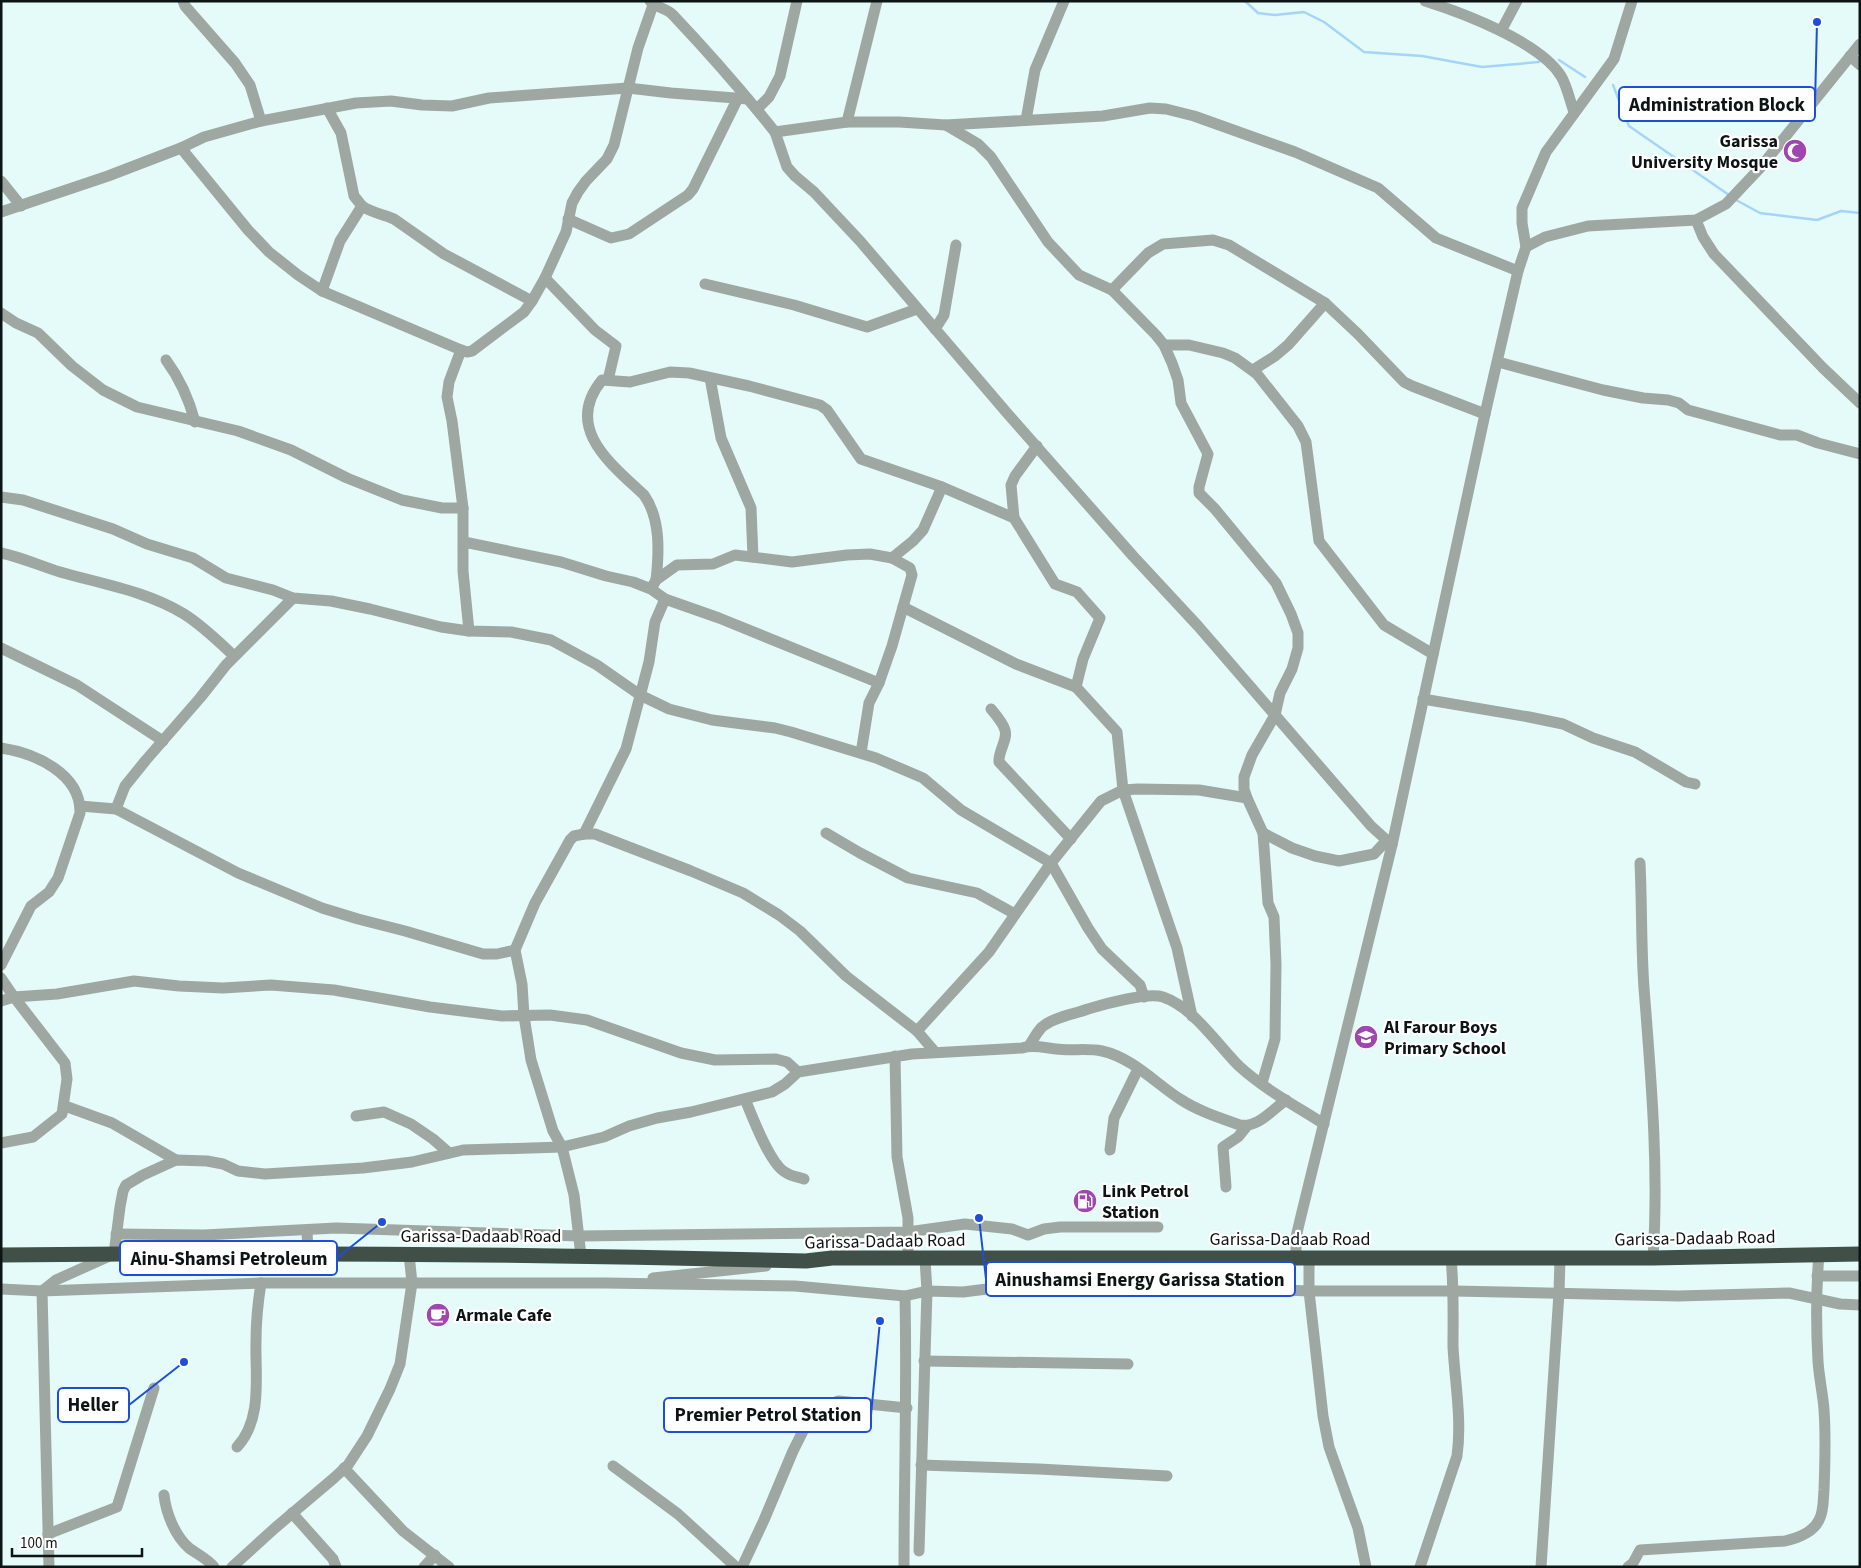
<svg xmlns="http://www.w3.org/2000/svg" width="1861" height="1568" font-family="'Source Sans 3',sans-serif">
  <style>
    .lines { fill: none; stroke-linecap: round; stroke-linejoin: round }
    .stream { stroke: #a6d4f9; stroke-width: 2.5 }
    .minor { stroke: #9fa7a3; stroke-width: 11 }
    .highway { stroke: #405048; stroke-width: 15 }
    .labels { text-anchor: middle; stroke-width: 4.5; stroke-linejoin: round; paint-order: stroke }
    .poi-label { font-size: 18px; font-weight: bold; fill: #0d1514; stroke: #fff; text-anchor: start }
    .street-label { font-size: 18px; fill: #0d1514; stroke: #fff }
    .leader { fill: none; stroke: #1d4ed8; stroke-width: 2 }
    .callout-dot { fill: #1d4ed8; stroke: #fff; stroke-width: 2 }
    .callout { fill: #fff; stroke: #1d4ed8; stroke-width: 2 }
    .callout-label { font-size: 19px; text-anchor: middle; font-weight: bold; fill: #0d1514 }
  </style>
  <rect width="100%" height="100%" fill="#e4fbf9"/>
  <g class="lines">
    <g class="stream">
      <polyline points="1245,1 1258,13 1275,15 1304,12 1324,22 1364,52 1422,56 1482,67 1539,62"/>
      <polyline points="1559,60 1585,77"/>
      <polyline points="1613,85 1629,126 1729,195"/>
      <polyline points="1736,200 1760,213 1817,220 1841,211 1860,213"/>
    </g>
    <g class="minor">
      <polyline points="183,1 185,6 235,63 250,85 261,121"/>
      <path d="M650,1C656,8 667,8 673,15C709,53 743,92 775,132L847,122H899L946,125L1103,116L1150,108L1166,109L1194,116L1295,152L1378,188L1436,238L1518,271"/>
      <path d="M1425,1C1463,13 1540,42 1561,76C1567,86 1570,101 1574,112"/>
      <polyline points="1501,31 1517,1"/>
      <polyline points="1850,56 1860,65"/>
      <polyline points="757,109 769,97 780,76 797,1"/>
      <polyline points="1026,120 1035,70 1064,1"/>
      <polyline points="847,122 877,1"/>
      <polyline points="946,125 978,144 991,157 1048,242 1079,275 1112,290 1156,335 1164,345 1172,363 1178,380 1181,403 1208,454 1199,487 1199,493 1215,509 1276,583 1291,614 1298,633 1298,648 1292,669 1280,693 1275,715 1252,755 1244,777 1244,789 1247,798 1263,833 1268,903 1274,917 1276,964 1275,1039 1262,1083"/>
      <polyline points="775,132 787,167 795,176 814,192 860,241 1007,413 1133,556 1198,626 1371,826 1392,845"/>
      <polyline points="181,148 248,230 269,252 298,275 322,291 461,350 467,352 472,351 524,312 532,301 545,278 566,232 572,203 578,192 586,181 607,159 614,145 638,48 653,5"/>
      <polyline points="1,181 21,206"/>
      <path d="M362,206C372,213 383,214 394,219L444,254L532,301"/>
      <polyline points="1,212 108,176 181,148 204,137 261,121 356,103 391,101 422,105 452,106 489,98 628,88 671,93 748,99"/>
      <polyline points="568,219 611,238 629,234 688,195 693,189 738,98"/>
      <polyline points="1696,220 1703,237 1714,254 1823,368 1860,403"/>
      <polyline points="1526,247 1545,237 1588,226 1696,220 1726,204 1760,168 1860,44"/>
      <polyline points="545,278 595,330 616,346 608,380"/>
      <polyline points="705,284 794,305 867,327 917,309"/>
      <polyline points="1112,290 1148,253 1163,244 1213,240 1229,245 1325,303 1358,334 1404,382 1412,386 1485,414"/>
      <polyline points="322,291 340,241 362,206 354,196 341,133 327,108"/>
      <polyline points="1,313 16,323 38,333 72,366 103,390 137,407 238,431 291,450 347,478 402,500 442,508 463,508"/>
      <polyline points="935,329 944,315 956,245"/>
      <polyline points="1164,345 1189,345 1223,353 1235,358 1257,374 1298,426 1306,442 1319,541 1384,625 1433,654"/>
      <polyline points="461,350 449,382 447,397 452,421 463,508 463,571 469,631"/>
      <path d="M166,360C180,379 189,399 195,422"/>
      <polyline points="1498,362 1603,390 1643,398 1668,400 1679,403 1688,410 1703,414 1780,435 1797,435 1818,443 1860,454"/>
      <polyline points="1253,370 1275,356 1288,345 1325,303"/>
      <polyline points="710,378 721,438 751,508 753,557"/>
      <polyline points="1,497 23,500 113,529 147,544 193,558 226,578 273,590 293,598 331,601 370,609 441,627 469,631 511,632 551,640 597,665 640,695 669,709 712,720 775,728 791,732 876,758 923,778 961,810 1051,863 1088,928 1102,949 1140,985 1144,997"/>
      <polyline points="1014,518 1011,485 1015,476 1037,446"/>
      <polyline points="464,542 561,562 606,576 633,582 651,589 665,599 719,618 879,683"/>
      <path d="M1,553C21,557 40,566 60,572C102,584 146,591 184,614C203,626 218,641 234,656"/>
      <polyline points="892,558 913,541 923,530 942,487"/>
      <path d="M656,580C659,553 661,519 644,495C611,464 563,428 602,380L630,382L670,372L689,373L749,386L820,405L827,410L861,459L942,487L1014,518L1055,584L1077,592L1100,618L1083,659L1076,687L1117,732L1123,790L1177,948L1192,1016"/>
      <polyline points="651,589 656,580 677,565 713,564 735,555 792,562 847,555 870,554 892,558 910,568 912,575 892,646 879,683 869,703 861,753"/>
      <polyline points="903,607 1016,664 1076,687"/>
      <polyline points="1,648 77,685 163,741"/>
      <polyline points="1423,699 1529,717 1563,724 1593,738 1635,752 1686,782 1695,784"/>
      <path d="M991,709C996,715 1003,723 1005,730C1008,740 998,751 999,762L1071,839"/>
      <path d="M1,748C34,753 81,773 80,813L58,878L49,892L31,906L1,965"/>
      <polyline points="80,806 116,809 238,873 322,908 358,919 405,931 483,954 497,954 515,950"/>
      <polyline points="116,809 125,786 146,760 200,698 226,665 293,598"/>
      <polyline points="826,833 860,853 908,878 977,893 1015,914"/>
      <polyline points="1263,833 1292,848 1315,856 1339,861 1374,854 1387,840"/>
      <polyline points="584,834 626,749 649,662 655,622 665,599"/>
      <path d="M1640,863C1642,904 1641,947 1644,988C1651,1078 1659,1168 1653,1258"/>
      <polyline points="1,978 14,997 65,1063 67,1079 62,1114 33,1137 1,1143"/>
      <polyline points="1,1001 14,997 57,994 134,981 179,986 223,988 271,985 334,990 430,1007 502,1016 550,1015 587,1020 681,1053 715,1060 776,1059 787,1062 798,1072"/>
      <polyline points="917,1031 989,952 1051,863 1101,801 1123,790 1138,789 1199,790 1247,798"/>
      <path d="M1029,1046C1033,1040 1037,1032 1042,1027C1053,1017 1075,1014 1088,1009C1104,1004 1148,992 1163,997C1193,1007 1217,1044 1239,1066C1264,1089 1296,1106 1324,1124"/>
      <polyline points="895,1056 897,1157 908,1218 908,1259"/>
      <path d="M745,1099C752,1116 770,1164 785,1172C790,1176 798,1177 804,1179"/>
      <polyline points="65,1106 112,1123 176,1160"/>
      <polyline points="356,1116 384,1112 411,1124 433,1139 449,1153"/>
      <polyline points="1110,1150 1114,1118 1138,1069"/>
      <polyline points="1226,1187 1223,1147 1238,1137 1247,1126"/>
      <polyline points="307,1230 308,1254"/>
      <polyline points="116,1234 204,1235 336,1228 579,1236 908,1232 965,1224 1012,1229 1028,1235 1044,1229 1060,1227 1158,1227"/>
      <polyline points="581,1256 574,1195 562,1147 553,1131 531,1060 524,1016 522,984 515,950 535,903 570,840 574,836 584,834 595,834 691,871 743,893 779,915 800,931 846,976 917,1031 935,1052"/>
      <polyline points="1296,1259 1296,1237 1301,1216 1392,845 1485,414 1518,271 1526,247 1522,223 1522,208 1546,152 1614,59 1632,1"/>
      <polyline points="1309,1259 1309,1291 1323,1416 1329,1447 1358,1528 1366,1567"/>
      <polyline points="1817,1276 1860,1276"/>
      <polyline points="653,1278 766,1266"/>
      <polyline points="1,1289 42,1291 261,1283 606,1283 795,1286 905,1296 927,1291 963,1292 1003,1287 1090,1283 1309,1291 1454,1291 1678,1296 1789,1293 1840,1304 1860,1305"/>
      <polyline points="924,1361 1128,1364"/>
      <path d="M237,1447C263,1419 255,1376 256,1341C256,1321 258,1302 261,1283"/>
      <polyline points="921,1465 1039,1469 1167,1476"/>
      <polyline points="613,1466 678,1514 736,1567"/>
      <polyline points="344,1468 403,1531 449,1567"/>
      <path d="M164,1495C166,1513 175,1536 189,1548C197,1554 208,1559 214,1567"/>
      <polyline points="292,1513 333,1559 336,1567"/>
      <polyline points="48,1534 117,1507 154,1388"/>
      <polyline points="919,1551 927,1291 925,1259"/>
      <path d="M49,1567L42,1291L56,1280L114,1254L120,1207L123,1191L126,1185L143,1175L176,1160L207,1161L223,1164L238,1171L265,1174L363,1168L412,1162L463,1150L562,1147L604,1137L629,1126L657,1118L691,1112L772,1092L785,1084L798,1072L912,1054L1022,1048C1033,1044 1045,1048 1056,1049C1071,1051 1088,1048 1102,1051C1133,1058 1155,1083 1180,1099C1198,1111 1220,1118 1240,1125C1258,1128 1272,1110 1286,1100"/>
      <polyline points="232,1567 275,1528 334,1478 348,1465 367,1436 390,1389 400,1364 412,1283 409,1254"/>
      <polyline points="424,1567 435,1555"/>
      <polyline points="742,1567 764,1520 793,1451 809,1419 817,1411 838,1401 907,1408"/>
      <path d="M904,1567C904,1477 907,1387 905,1296"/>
      <path d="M1420,1567L1457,1456C1462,1420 1455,1383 1453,1347C1453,1317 1454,1288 1451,1258"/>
      <polyline points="1541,1567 1559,1293 1560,1258"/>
      <path d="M1628,1567L1633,1563L1640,1550L1785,1541C1798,1538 1813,1533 1819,1520C1824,1511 1823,1500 1824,1490C1825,1464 1826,1437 1824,1410C1823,1394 1819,1378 1818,1361C1816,1326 1816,1290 1819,1254"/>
    </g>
    <path class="highway" d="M1,1255C270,1252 538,1254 806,1261L832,1258H1653L1860,1254"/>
  </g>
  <defs>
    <g id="mosque-disc" transform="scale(1.25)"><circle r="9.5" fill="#a046b0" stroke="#fff"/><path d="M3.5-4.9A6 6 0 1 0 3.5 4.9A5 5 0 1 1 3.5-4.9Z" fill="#fff"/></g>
    <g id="school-disc" transform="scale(1.25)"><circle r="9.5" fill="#a046b0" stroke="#fff"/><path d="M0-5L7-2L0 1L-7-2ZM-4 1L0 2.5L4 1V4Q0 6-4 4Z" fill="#fff"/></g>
    <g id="fuel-disc" transform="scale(1.25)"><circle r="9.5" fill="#a046b0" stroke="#fff"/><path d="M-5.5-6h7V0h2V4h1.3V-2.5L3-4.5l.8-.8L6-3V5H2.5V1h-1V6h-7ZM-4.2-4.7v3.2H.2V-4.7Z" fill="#fff"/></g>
    <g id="cafe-disc" transform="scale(1.25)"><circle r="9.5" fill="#a046b0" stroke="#fff"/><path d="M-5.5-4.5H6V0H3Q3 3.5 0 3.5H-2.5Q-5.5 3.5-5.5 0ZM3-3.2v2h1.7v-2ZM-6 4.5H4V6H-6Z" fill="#fff"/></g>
  </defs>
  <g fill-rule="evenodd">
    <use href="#mosque-disc" x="1795" y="151"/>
    <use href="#school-disc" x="1366" y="1037"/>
    <use href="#fuel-disc" x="1085" y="1201"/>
    <use href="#cafe-disc" x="438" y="1315"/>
  </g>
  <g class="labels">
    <g class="poi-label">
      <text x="1778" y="147" text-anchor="end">Garissa<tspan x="1778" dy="21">University Mosque</tspan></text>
      <text x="1384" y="1033">Al Farour Boys<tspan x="1384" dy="21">Primary School</tspan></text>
      <text x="1102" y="1197">Link Petrol<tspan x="1102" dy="21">Station</tspan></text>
      <text x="456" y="1321">Armale Cafe</text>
    </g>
    <g class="street-label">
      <text x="481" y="1242">Garissa-Dadaab Road</text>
      <text transform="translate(1695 1238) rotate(-1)" y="6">Garissa-Dadaab Road</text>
      <text x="1290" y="1245">Garissa-Dadaab Road</text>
      <text transform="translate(885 1241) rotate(-1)" y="6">Garissa-Dadaab Road</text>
    </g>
  </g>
  <path class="leader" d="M1817 22L1815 104M382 1222L337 1258M979 1218L986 1279M184 1362L129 1405M880 1321L871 1415"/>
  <g class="callout-dot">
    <circle cx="1817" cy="22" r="5"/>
    <circle cx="382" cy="1222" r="5"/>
    <circle cx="979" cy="1218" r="5"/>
    <circle cx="184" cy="1362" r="5"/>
    <circle cx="880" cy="1321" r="5"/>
  </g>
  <g class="callout">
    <rect x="1619" y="87" width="196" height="34" rx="5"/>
    <rect x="120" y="1241" width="217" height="34" rx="5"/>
    <rect x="986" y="1262" width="309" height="34" rx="5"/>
    <rect x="58" y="1388" width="71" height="34" rx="5"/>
    <rect x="664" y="1398" width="207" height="34" rx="5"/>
  </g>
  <g class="callout-label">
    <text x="1717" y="111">Administration Block</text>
    <text x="229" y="1265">Ainu-Shamsi Petroleum</text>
    <text x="1140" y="1286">Ainushamsi Energy Garissa Station</text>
    <text x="93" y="1411">Heller</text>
    <text x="768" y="1421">Premier Petrol Station</text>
  </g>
  <rect width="1861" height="1568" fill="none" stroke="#0d1514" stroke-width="5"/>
  <path d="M12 1548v8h130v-8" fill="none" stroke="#0d1514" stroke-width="2.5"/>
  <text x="20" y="1548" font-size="15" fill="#0d1514" stroke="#ffffff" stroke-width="4" paint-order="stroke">100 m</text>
</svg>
